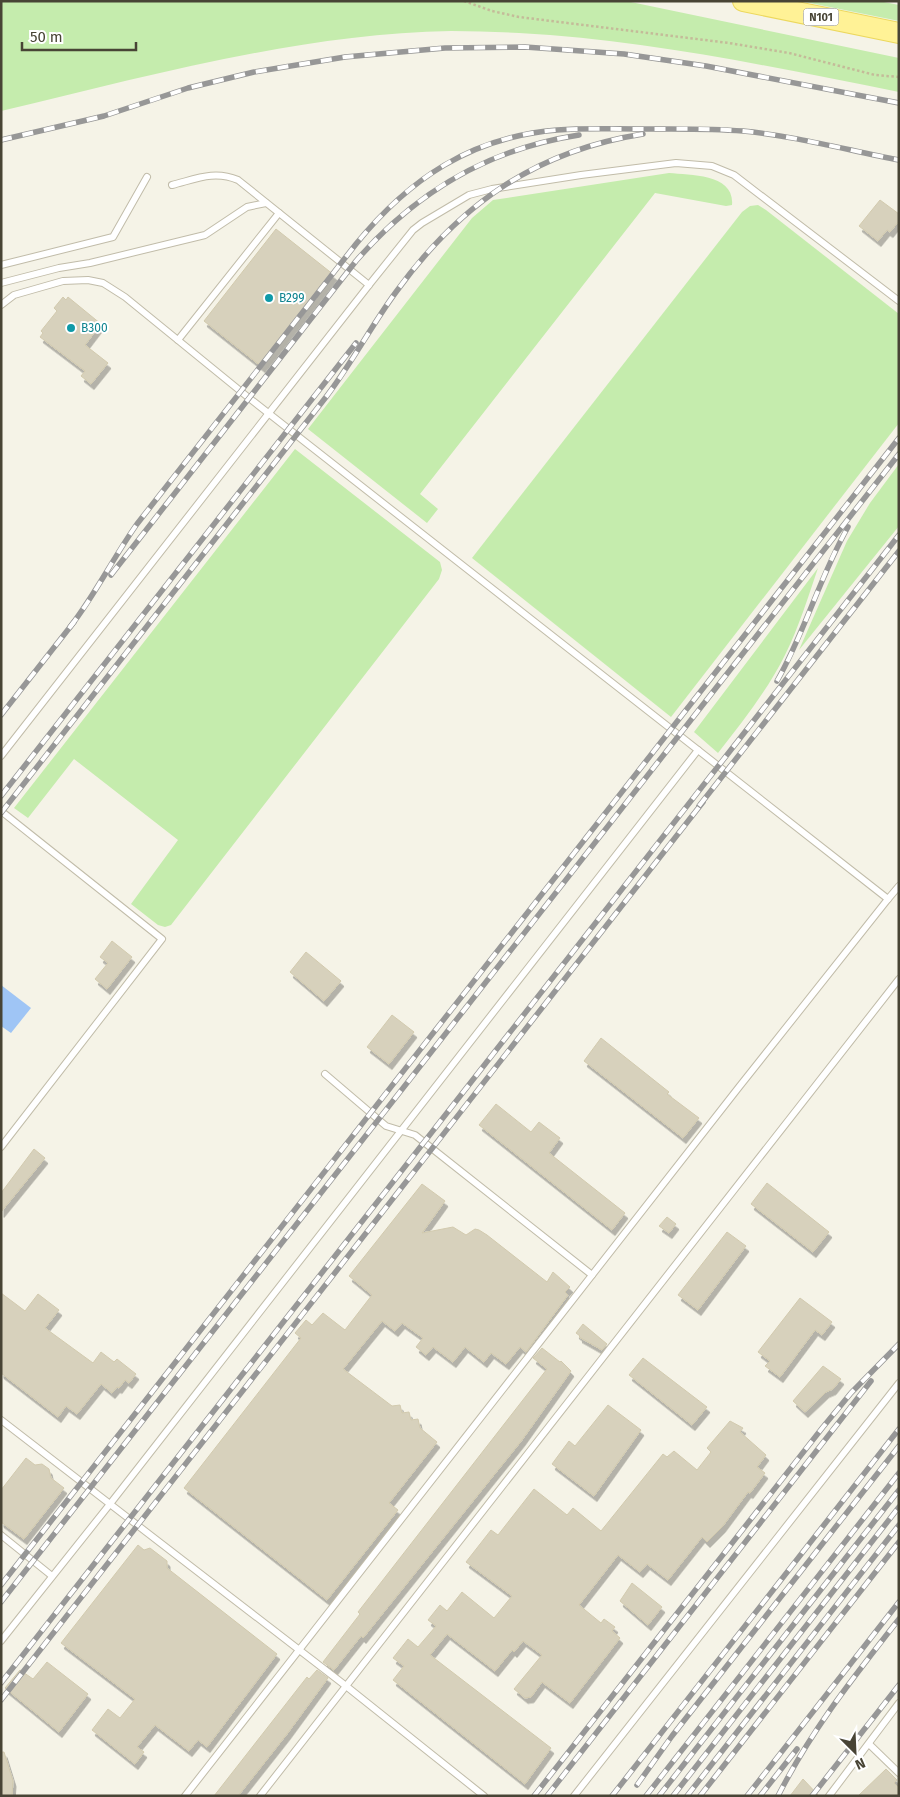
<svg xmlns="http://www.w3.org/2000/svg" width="900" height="1797" font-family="'Fira Sans',sans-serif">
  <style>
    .green { fill: #c5ecad }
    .water { fill: #9fc5f5 }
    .building { fill: #d7d1bc; stroke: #d2caae; filter: url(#shadow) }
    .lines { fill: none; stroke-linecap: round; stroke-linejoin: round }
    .lane-casing { stroke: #c1bca9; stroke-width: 8 }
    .primary-casing { stroke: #ecd85e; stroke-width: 22 }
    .path { stroke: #c4bb99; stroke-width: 2.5; stroke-dasharray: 2.5 2.5; stroke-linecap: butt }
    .lane { stroke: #fff; stroke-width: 6 }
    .primary { stroke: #fff296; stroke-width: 20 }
    .rail-casing { stroke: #979797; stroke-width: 5.5 }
    .rail { stroke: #fff; stroke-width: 4; stroke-dasharray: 11; stroke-linecap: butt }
    .culture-dot { fill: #0f9aa8; stroke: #fff; stroke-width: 2 }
    .labels { text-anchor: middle; stroke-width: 4; stroke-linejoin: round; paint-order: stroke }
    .shield { fill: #fff; stroke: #7f7c72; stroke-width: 1 }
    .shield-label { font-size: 11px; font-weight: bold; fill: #484435 }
    .culture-label { font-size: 12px; fill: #0d838f; stroke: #fff; text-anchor: start }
  </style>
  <defs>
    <filter id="shadow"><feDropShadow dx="3" dy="5.5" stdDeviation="0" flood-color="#0004"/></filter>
  </defs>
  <rect width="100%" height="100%" fill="#f5f3e7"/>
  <g class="green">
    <path d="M1,1H626L899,58V92C773,67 648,40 519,33C497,32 474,31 451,31C298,34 149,76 1,111Z"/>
    <polygon points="800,1 879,1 899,5 899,21"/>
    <path d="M669,173C691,175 735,174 732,205L726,206L655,193L420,494L438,509L427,523L308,429L472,218L493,200Z"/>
    <polygon points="758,205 766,210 899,314 899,423 671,717 472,558 742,212 750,206"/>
    <polygon points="295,449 440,562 442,570 439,579 171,925 165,927 158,925 131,904 178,840 74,759 28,818 14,808"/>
    <polygon points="899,464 899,526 799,650 847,541 870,503"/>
    <path d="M818,568C808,597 799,627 785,655C767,691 743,721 718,753L694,732Z"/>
  </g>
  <polygon class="water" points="1,985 31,1008 11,1033 1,1026"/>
  <g class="building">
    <polygon points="880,200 899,214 899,221 890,232 887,230 878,241 859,226"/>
    <polygon points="276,229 334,275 262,367 204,321"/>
    <polygon points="63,297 66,300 68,297 101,324 85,345 108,363 91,384 81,376 85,371 40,337 43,333 41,331 57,311 54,308"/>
    <polygon points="112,941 132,957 107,989 95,979 108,963 100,957"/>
    <polygon points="306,952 341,981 324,1001 290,972"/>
    <polygon points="392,1015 414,1032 389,1064 367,1047"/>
    <polygon points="601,1038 669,1092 667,1094 699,1118 683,1138 584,1061"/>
    <polygon points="496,1104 531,1132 539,1122 560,1138 549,1153 625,1213 612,1230 479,1125"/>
    <polygon points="34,1149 45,1158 1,1212 1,1193"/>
    <polygon points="767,1183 829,1232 813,1252 751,1204"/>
    <polygon points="422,1184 445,1201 422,1233 453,1227 466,1235 475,1229 479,1230 487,1235 547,1282 553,1272 570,1287 565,1292 568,1295 526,1352 520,1347 506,1364 491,1353 484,1362 465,1347 453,1362 433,1347 426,1355 416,1347 423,1338 402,1323 395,1331 382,1321 343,1369 392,1406 400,1405 402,1413 409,1412 411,1420 418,1419 420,1428 437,1442 389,1503 398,1510 327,1600 184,1488 301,1338 295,1333 306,1320 312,1325 323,1313 345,1330 372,1295 349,1276"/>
    <polygon points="667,1217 676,1224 669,1233 659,1226"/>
    <polygon points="727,1232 746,1246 698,1310 678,1295"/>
    <polygon points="1,1293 25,1311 38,1294 59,1310 45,1328 93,1363 101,1352 114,1362 117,1359 136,1374 129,1383 125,1380 119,1388 117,1387 112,1393 101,1384 77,1414 66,1406 58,1417 1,1373"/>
    <polygon points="800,1298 832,1322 822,1335 815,1330 780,1377 765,1366 770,1361 758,1352"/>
    <polygon points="583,1324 607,1344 602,1350 579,1337 580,1336 576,1333"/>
    <polygon points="542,1348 560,1362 561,1361 571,1371 522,1440 363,1638 361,1636 334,1670 323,1662 360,1614 358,1612 547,1369 533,1358"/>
    <polygon points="643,1358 707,1407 692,1425 629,1375"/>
    <polygon points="823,1366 841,1379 833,1389 826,1392 805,1412 793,1401"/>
    <polygon points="608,1405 641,1430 594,1496 552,1464 569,1441 575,1446"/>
    <polygon points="730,1421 743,1428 740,1432 766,1455 757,1467 765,1473 750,1493 748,1492 722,1527 707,1542 702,1537 668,1580 647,1564 640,1572 618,1555 579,1605 601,1623 604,1619 615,1627 612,1631 620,1638 570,1703 542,1682 531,1697 525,1698 514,1689 542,1655 523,1641 514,1652 512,1650 495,1671 447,1634 430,1655 551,1748 525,1784 393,1680 404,1666 393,1658 408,1639 418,1647 436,1626 428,1620 440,1605 447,1611 462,1592 494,1618 512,1596 466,1562 491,1530 498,1535 534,1489 567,1515 573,1508 601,1531 663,1454 667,1457 674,1451 697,1470 711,1452 707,1448"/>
    <polygon points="26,1458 35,1465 42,1464 49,1469 51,1478 64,1488 24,1539 1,1522 1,1490"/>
    <polygon points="138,1545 144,1550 150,1548 167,1561 167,1568 277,1654 207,1747 198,1740 189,1751 155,1725 137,1747 144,1752 135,1764 92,1730 108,1709 120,1718 135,1699 61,1643"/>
    <polygon points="632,1583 662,1607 648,1625 620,1601"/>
    <polygon points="47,1662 88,1694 59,1732 5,1688 20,1670 33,1679"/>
    <polygon points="317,1670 328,1678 287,1734 238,1796 214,1796 307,1677 309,1679"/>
    <polygon points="1,1752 4,1752 13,1781 12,1796 1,1796"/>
    <polygon points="886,1769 897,1780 894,1783 899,1788 899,1796 858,1796"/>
    <polygon points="803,1779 819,1796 790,1796"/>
  </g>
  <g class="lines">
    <g class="lane-casing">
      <g id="lane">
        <path d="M172,185C196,179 214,170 238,180L369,285L413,230L422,223L469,195L492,189L581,175L676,163L712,166L734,175L899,301"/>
        <polyline points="1,265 113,237 147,177"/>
        <polyline points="1,283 59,268 90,263 205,235 247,207 266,203"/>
        <polyline points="1,305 14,295 63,281 88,280 103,283 125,297 249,398 888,899 899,886"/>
        <polyline points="178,340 279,213"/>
        <polyline points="1,756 369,285"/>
        <polyline points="1,811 162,939 1,1147"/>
        <polyline points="325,1074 386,1126 415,1135 592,1275"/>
        <polyline points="1,1420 346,1686 484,1796"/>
        <polyline points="1,1535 52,1576"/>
        <polyline points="1,1641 110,1504 698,750"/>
        <polyline points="869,1744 899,1773"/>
        <polyline points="185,1796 739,1087 888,899"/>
        <polyline points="260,1796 899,979"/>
        <polyline points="574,1796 899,1383"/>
        <polyline points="829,1796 899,1703"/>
      </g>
    </g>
    <g class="primary-casing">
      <polyline id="primary" points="743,1 899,33"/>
    </g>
    <polyline class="path" points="464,1 492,11 519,17 729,43 789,53 875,75 899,77"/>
    <use href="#lane" class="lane"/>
    <use href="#primary" class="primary"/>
    <g class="rail-casing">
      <g id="rail">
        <polyline points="1,140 104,116 188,88 254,72 345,57 445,48 525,47 624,54 706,66 899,103"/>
        <path d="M111,575L356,261C416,192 488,149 579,135"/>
        <path d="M70,627C95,595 113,558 137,524L356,244C409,179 471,137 557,130C583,128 610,129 637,129C672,129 707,128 743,131C795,136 847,150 899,160"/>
        <path d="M777,681C805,632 820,576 848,527"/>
        <polyline points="1,715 74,622"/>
        <polyline points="1,796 356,343"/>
        <polyline points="699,806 899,551"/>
        <path d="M1,813L326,397C352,363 371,326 396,292C459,205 535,151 643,134"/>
        <polyline points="1,1585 899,438"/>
        <polyline points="1,1602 899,454"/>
        <polyline points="1,1683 899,535"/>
        <polyline points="1,1700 703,802"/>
        <polyline points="637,1785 672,1736 899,1446"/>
        <polyline points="534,1796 823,1427 851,1393 899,1344"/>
        <polyline points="547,1796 871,1381"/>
        <polyline points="612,1796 899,1429"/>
        <polyline points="646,1796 899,1473"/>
        <polyline points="659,1796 899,1490"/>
        <polyline points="673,1796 899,1507"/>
        <polyline points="687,1796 899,1525"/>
        <polyline points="700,1796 899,1542"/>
        <polyline points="747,1796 899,1602"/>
        <polyline points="760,1796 797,1749"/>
        <path d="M778,1796C812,1729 853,1678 899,1619"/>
        <polyline points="812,1796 899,1685"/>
      </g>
    </g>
    <use href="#rail" class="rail"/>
  </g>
  <g class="culture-dot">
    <circle cx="269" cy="298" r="5"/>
    <circle cx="71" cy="328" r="5"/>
  </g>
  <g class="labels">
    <rect class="shield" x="803.5" y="8.5" width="35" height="17" rx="4"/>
    <g class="shield-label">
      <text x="821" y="21">N101</text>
    </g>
    <g class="culture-label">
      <text x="279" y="302">B299</text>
      <text x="81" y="332">B300</text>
    </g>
  </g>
  <rect width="900" height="1797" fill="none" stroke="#484435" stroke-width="5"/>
  <g transform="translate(855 1752) rotate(156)" stroke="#ffffff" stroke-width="4" paint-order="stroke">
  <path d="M0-4L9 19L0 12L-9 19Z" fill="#484435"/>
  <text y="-8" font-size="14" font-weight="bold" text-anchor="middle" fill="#484435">N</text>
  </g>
  <path d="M22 42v8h114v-8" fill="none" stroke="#484435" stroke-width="2.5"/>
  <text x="30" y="42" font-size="15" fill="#484435" stroke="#ffffff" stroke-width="4" paint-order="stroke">50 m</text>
</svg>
